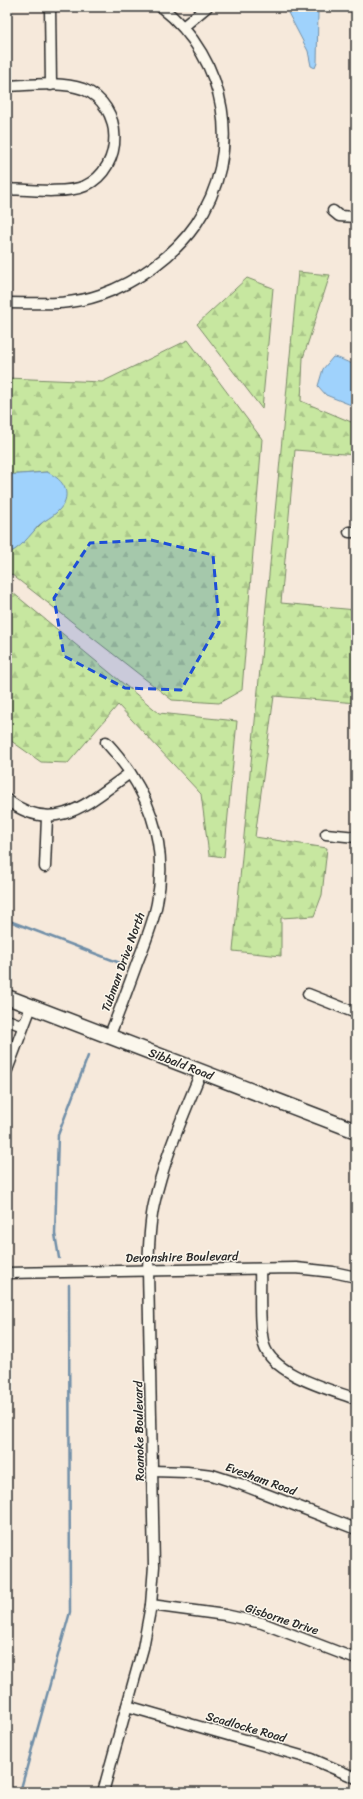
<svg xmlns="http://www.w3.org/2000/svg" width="363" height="1799" font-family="Sriracha,sans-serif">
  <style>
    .forest { fill: url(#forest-firs); stroke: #798966 }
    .water { fill: #9fd2fc; stroke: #718fa8 }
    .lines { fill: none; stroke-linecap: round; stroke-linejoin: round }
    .stream { stroke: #718fa8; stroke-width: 2.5 }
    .street-casing { stroke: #2b2b2b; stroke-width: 13 }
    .secondary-casing { stroke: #2b2b2b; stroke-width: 17 }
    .street { stroke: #fbf7ec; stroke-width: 10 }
    .secondary { stroke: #fbf7ec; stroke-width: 14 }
    .marked { fill: #1d4ed8; fill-opacity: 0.2; stroke: #1d4ed8; stroke-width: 3; stroke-dasharray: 8 5; stroke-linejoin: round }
    .labels { text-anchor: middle; stroke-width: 3; stroke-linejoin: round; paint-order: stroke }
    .street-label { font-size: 12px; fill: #2b2b2b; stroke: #fbf7ec }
  </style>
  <defs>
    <pattern id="forest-firs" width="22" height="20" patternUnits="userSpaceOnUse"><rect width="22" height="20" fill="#c7e7a0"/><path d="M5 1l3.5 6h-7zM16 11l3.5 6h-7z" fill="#abc68a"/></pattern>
  </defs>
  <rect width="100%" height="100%" fill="#f6e9db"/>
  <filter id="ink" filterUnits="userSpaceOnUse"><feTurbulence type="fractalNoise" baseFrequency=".025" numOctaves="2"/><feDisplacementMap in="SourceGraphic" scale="8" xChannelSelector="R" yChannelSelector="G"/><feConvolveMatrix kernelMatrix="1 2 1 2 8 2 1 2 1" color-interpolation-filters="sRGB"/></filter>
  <g filter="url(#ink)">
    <g class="forest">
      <polygon points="298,272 330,275 303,358 301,401 356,424 356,455 295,450 281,603 356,610 356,703 274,696 255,837 327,848 322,895 314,916 281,918 281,956 233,951"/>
      <polygon points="247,278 273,288 262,409 197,324"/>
      <polygon points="188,340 262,439 242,690 219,703 172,700 7,571 7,555 17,548 44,521 56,513 47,472 7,475 7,378 102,382"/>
      <polygon points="7,588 159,713 237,721 224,857 209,855 201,794 118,705 68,763 41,762 7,738"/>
    </g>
    <g class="water">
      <polygon points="285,7 315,7 318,13 317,63 315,68 311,66 308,51"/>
      <path d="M333,357C342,358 348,364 356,364V407L326,395L318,386L323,369Z"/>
      <path d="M47,472C65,480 74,496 57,512C52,517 45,520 39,525C31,534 19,551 7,553V475Z"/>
    </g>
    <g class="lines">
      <g class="stream">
        <polyline points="7,920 120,963"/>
        <polyline points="59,1258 55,1234 58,1135 88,1056"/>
        <polyline points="20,1792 70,1612 69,1285"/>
      </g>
      <g class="street-casing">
        <g id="street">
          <polyline points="50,7 51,85"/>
          <polyline points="183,27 207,7"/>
          <path d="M7,86C31,85 60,81 83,89C124,105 125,167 85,186C67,194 28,190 7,189"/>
          <polyline points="333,211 339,216 356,217"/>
          <path d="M7,303C39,303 69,306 100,295C137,282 174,256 196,224C244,154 228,59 161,7"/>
          <polyline points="349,532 356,532"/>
          <path d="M106,742C147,786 169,842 157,903C153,924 145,943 137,963C128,988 119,1012 109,1037"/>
          <path d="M7,800C56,837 90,801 130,773"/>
          <polyline points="326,834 356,837"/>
          <polyline points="45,867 47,817"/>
          <polyline points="308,994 356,1013"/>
          <polyline points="7,1020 23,1026"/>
          <polyline points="7,1070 31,1007"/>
          <path d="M260,1269C261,1291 258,1324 264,1345C273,1375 329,1389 356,1399"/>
          <polyline points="7,1273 296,1268 333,1272 356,1277"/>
          <polyline points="152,1471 187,1472 212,1475 240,1484 356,1529"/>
          <polyline points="151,1605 225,1615 262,1623 356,1659"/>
          <polyline points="127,1706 312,1759 356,1778"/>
          <path d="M103,1792L143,1648L151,1605L154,1566L148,1270C149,1248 149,1225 154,1204C164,1158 184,1114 201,1072"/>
        </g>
      </g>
      <g class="secondary-casing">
        <polyline id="secondary" points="7,997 356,1131"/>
      </g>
      <use href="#street" class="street"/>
      <use href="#secondary" class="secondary"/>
    </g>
  </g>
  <path class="marked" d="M151,540L213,555L219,623L181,690L125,688L64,656L54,598L90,543Z"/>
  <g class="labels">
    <g class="street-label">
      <text transform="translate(123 962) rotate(-70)" y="4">Tubman Drive North</text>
      <text transform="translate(181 1064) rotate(21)" y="4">Sibbald Road</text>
      <text transform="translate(182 1257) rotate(-1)" y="4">Devonshire Boulevard</text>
      <text transform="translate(139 1431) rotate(-91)" y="4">Roanoke Boulevard</text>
      <text transform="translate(261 1479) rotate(20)" y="4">Evesham Road</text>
      <text transform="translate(282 1619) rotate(18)" y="4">Gisborne Drive</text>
      <text transform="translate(246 1727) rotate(16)" y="4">Scadlocke Road</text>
    </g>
  </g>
  <rect width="363" height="1799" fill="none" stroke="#fbf7ec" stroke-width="24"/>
  <rect x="12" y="12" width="339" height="1775" fill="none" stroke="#2b2b2b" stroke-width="1.5" filter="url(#ink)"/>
</svg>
